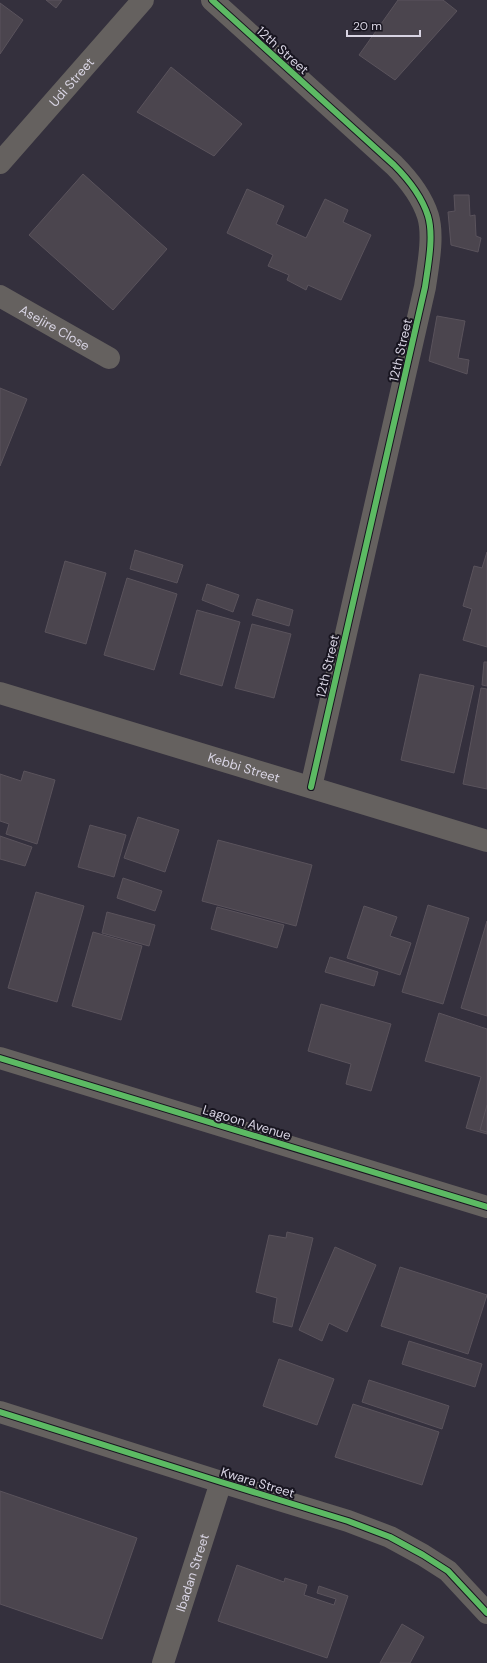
<svg xmlns="http://www.w3.org/2000/svg" width="487" height="1663" font-family="'DM Sans',sans-serif">
  <style>
    .building { fill: #4b454e; stroke: #5a535c }
    .lines { fill: none; stroke-linecap: round; stroke-linejoin: round }
    .street { stroke: #65615f; stroke-width: 22 }
    .cycleway-casing { stroke: #181520; stroke-width: 8 }
    .cycleway { stroke: #5cba63; stroke-width: 6 }
    .labels { text-anchor: middle; stroke-width: 4; stroke-linejoin: round; paint-order: stroke }
    .street-label { font-size: 13px; fill: #d8d4e3; stroke: #181520 }
  </style>
  <rect width="100%" height="100%" fill="#34303d"/>
  <g class="building">
    <polygon points="46,0 62,0 56,8"/>
    <polygon points="398,0 443,0 457,11 395,80 359,55"/>
    <polygon points="0,3 23,20 0,54"/>
    <polygon points="171,67 242,124 214,156 137,112"/>
    <polygon points="83,174 167,249 113,310 29,235"/>
    <polygon points="247,189 284,206 276,224 306,238 325,199 348,210 343,222 371,235 341,300 308,285 306,290 287,280 289,275 268,266 273,255 227,233"/>
    <polygon points="454,195 469,195 470,216 475,215 476,236 481,238 478,252 451,245 448,212 455,211"/>
    <polygon points="437,316 465,321 458,358 469,360 467,374 429,361"/>
    <polygon points="0,388 27,399 0,466"/>
    <polygon points="135,550 183,565 177,583 130,569"/>
    <polygon points="487,552 487,647 463,640 472,609 463,606 474,566 482,568"/>
    <polygon points="65,561 106,573 86,644 45,632"/>
    <polygon points="127,578 177,594 154,670 104,655"/>
    <polygon points="207,584 239,595 233,612 202,600"/>
    <polygon points="257,599 293,610 289,626 252,615"/>
    <polygon points="197,610 240,622 222,686 180,674"/>
    <polygon points="252,624 291,634 274,698 235,688"/>
    <polygon points="484,662 487,662 487,686 482,685"/>
    <polygon points="420,674 474,686 454,773 401,760"/>
    <polygon points="481,688 487,689 487,789 463,784"/>
    <polygon points="24,771 55,780 37,844 6,834 9,824 0,821 0,774 21,781"/>
    <polygon points="138,817 179,830 165,872 124,858"/>
    <polygon points="90,825 126,835 114,877 78,867"/>
    <polygon points="0,836 32,847 25,866 0,859"/>
    <polygon points="218,840 312,865 296,926 202,901"/>
    <polygon points="123,878 162,891 155,911 117,898"/>
    <polygon points="36,892 84,906 57,1002 8,988"/>
    <polygon points="428,905 469,918 443,1004 402,992"/>
    <polygon points="364,906 397,917 390,936 411,943 400,975 347,958"/>
    <polygon points="217,907 284,925 277,948 211,929"/>
    <polygon points="107,912 155,925 149,946 102,933"/>
    <polygon points="487,921 487,1016 461,1008"/>
    <polygon points="93,932 142,946 121,1020 72,1006"/>
    <polygon points="330,957 378,972 374,986 325,972"/>
    <polygon points="321,1004 391,1024 371,1091 346,1084 351,1064 308,1051"/>
    <polygon points="439,1013 487,1029 487,1134 466,1128 481,1077 425,1061"/>
    <polygon points="487,1105 487,1132 480,1130"/>
    <polygon points="287,1232 313,1238 292,1327 273,1322 277,1298 256,1292 269,1235 286,1238"/>
    <polygon points="335,1247 376,1265 347,1332 329,1323 322,1341 299,1330"/>
    <polygon points="400,1267 487,1295 468,1354 381,1326"/>
    <polygon points="409,1341 482,1364 475,1387 402,1364"/>
    <polygon points="279,1359 334,1379 317,1425 263,1406"/>
    <polygon points="369,1380 449,1406 442,1429 362,1402"/>
    <polygon points="353,1404 439,1432 422,1485 335,1457"/>
    <polygon points="0,1491 137,1538 102,1639 0,1604"/>
    <polygon points="237,1565 284,1582 285,1578 307,1585 304,1595 334,1605 336,1599 317,1593 319,1586 348,1596 327,1658 218,1621"/>
    <polygon points="402,1624 424,1637 410,1663 380,1663"/>
  </g>
  <g class="lines">
    <g class="street">
      <path d="M212,0L394,165C408,179 422,197 428,216C434,236 428,266 425,287L311,787"/>
      <path id="s1" d="M0,163L143,0"/>
      <path id="s2" d="M0,296L109,358"/>
      <path id="s3" d="M0,693L487,841"/>
      <polyline points="0,1058 487,1207"/>
      <polyline points="0,1412 221,1482 348,1521 390,1537 423,1555 448,1571 487,1613"/>
      <path id="s4" d="M163,1663L221,1482"/>
    </g>
    <g class="cycleway-casing">
      <g id="cycleway">
        <path d="M212,0L394,165C408,179 422,197 428,216C434,236 428,266 425,287L311,787"/>
        <polyline points="0,1058 487,1207"/>
        <polyline points="0,1412 221,1482 348,1521 390,1537 423,1555 448,1571 487,1613"/>
      </g>
    </g>
    <use href="#cycleway" class="cycleway"/>
  </g>
  <g class="labels">
    <g class="street-label">
      <text transform="translate(283 50) rotate(42)" y="5">12th Street</text>
      <text dy="5" stroke="none"><textPath href="#s1" startOffset="108">Udi Street</textPath></text>
      <text dy="5" stroke="none"><textPath href="#s2" startOffset="63">Asejire Close</textPath></text>
      <text transform="translate(400 350) rotate(-77)" y="5">12th Street</text>
      <text transform="translate(327 666) rotate(-77)" y="5">12th Street</text>
      <text dy="5" stroke="none"><textPath href="#s3" startOffset="255">Kebbi Street</textPath></text>
      <text transform="translate(247 1122) rotate(17)" y="5">Lagoon Avenue</text>
      <text transform="translate(258 1482) rotate(17)" y="5">Kwara Street</text>
      <text dy="5" stroke="none"><textPath href="#s4" startOffset="95">Ibadan Street</textPath></text>
    </g>
  </g>
  <path d="M347 30v6h73v-6" fill="none" stroke="#d8d4e3" stroke-width="2"/>
  <text x="353" y="30" font-size="12" fill="#d8d4e3" stroke="#181520" stroke-width="3" paint-order="stroke">20 m</text>
</svg>
